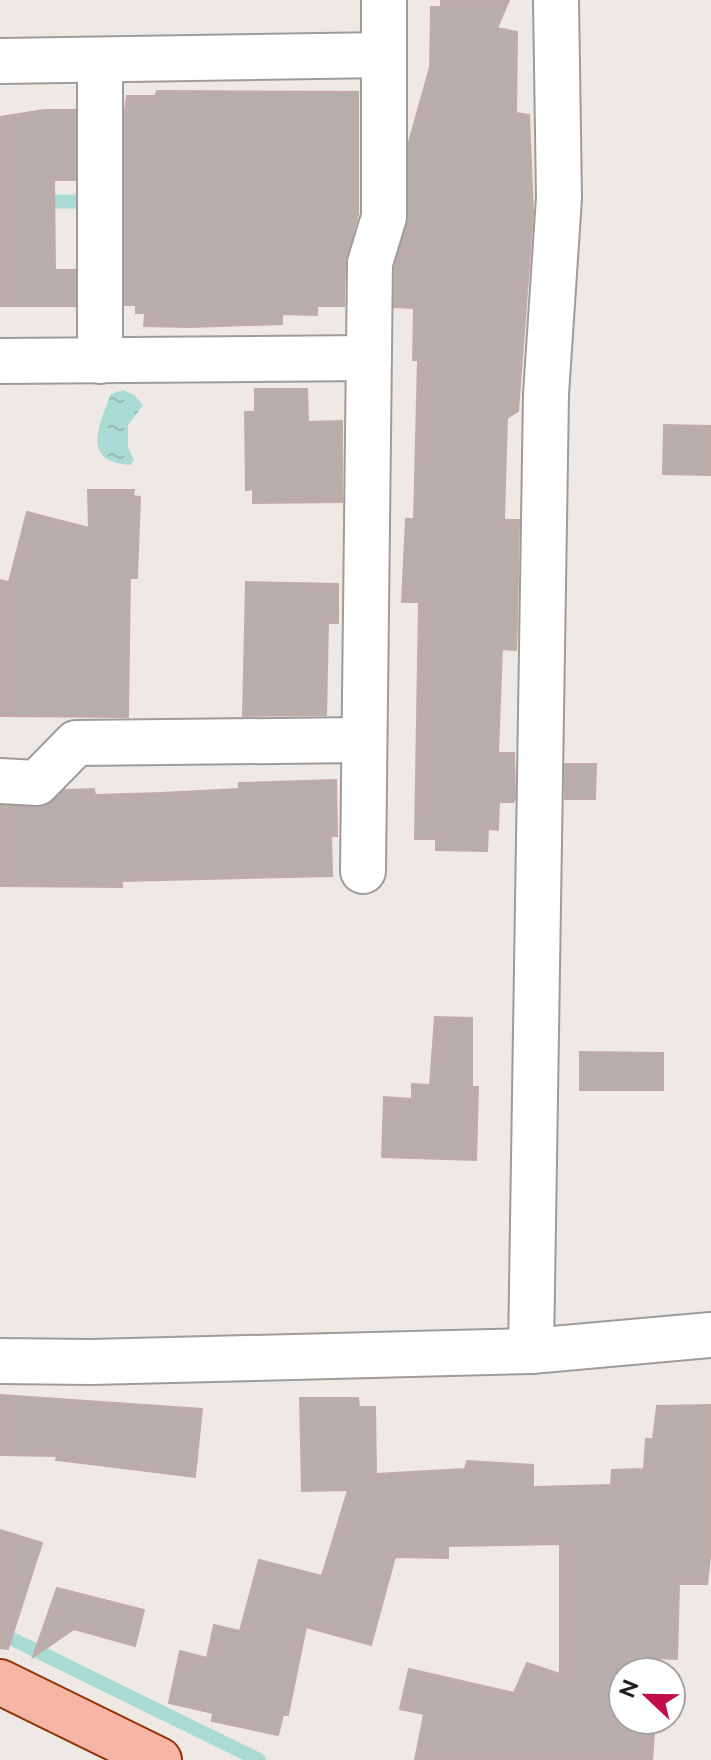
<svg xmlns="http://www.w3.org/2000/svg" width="711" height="1760" font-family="Raleway,sans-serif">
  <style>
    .water { fill: url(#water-ripples) }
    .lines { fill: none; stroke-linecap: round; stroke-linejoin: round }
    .stream { stroke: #a9dad4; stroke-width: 14 }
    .building { fill: #b9adac; stroke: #c0aba9; stroke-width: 2 }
    .minor-casing { stroke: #9c9c9c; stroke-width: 48 }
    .major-casing { stroke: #923409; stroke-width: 48 }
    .minor { stroke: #fff; stroke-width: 44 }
    .major { stroke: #f7b6a4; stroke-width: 44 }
  </style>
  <defs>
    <pattern id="water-ripples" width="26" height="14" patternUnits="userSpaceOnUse" patternTransform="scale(2)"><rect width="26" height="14" fill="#a9dad4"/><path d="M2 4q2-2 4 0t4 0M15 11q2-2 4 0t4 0" fill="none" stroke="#91bbb6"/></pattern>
  </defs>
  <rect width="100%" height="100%" fill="#efe9e6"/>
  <path class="water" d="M123,390L134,395L143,405L128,425V447L134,460L130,465C81,462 99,425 111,394Z"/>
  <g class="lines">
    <g class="stream">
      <polyline points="0,202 144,201"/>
      <polyline points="0,1633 259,1760"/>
    </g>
  </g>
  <g class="building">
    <polygon points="441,0 509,0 497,28 517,32 516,113 529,115 533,213 518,411 507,418 504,520 519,520 517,624 516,650 502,649 498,753 514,753 515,799 513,802 499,802 498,830 488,829 487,851 436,850 436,839 415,839 419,602 402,602 406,519 414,519 418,360 413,360 414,308 394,307 395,267 409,217 409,142 430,67 431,7 441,7"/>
    <polygon points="157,91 358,92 358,215 345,262 344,306 317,306 317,315 282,314 282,324 190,327 144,326 145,313 136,313 136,305 125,305 125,110 127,96 155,96"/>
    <polygon points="44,110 75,110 75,180 54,180 55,270 75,270 75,306 0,306 0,117"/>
    <polygon points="255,389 307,389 308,422 342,421 342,502 253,503 253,489 246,490 245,412 255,412"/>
    <polygon points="664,425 711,426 711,475 663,474"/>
    <polygon points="88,490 134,490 133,496 140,497 137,578 130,578 128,717 0,716 0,580 9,582 27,512 89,528"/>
    <polygon points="246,582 338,584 338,623 328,623 326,715 243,716"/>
    <polygon points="565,764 596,764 595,799 565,799"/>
    <polygon points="336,780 337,836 331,836 332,876 122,881 122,887 0,886 0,806 45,806 65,790 94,789 95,795 161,793 239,789 239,783"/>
    <polygon points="435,1017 472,1018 472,1087 478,1087 476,1160 382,1157 384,1097 412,1099 412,1084 430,1085"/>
    <polygon points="580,1052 663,1053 663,1090 580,1090"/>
    <polygon points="0,1395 202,1409 195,1477 56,1460 57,1456 0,1455"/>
    <polygon points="300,1398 358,1398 359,1407 375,1407 376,1474 465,1469 467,1461 533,1465 533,1487 611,1485 612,1470 644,1469 646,1439 653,1439 657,1406 711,1405 711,1547 707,1584 679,1584 677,1659 658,1658 658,1672 623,1672 623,1720 655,1720 652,1760 415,1760 424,1714 400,1709 409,1669 514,1693 527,1663 560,1674 560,1544 448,1546 448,1558 395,1557 371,1645 306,1627 288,1715 283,1715 278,1735 212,1721 213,1713 169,1703 180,1651 207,1658 214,1625 240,1631 259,1560 322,1576 348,1490 302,1491"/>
    <polygon points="0,1530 42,1543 8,1649 0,1648"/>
    <polygon points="57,1588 144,1610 135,1646 74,1629 33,1657"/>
  </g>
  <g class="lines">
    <g class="minor-casing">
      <g id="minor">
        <polyline points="100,60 100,361"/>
        <polyline points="0,61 384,55"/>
        <polyline points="0,361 369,358"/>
        <polyline points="0,781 37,783 76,743 362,740"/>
        <polyline points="363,871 370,263 384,217 384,0"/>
        <polyline points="531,1351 546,394 559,198 556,0"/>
        <polyline points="0,1361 91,1362 531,1351 711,1335"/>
      </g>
    </g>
    <g class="major-casing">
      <polyline id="major" points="0,1682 159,1760"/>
    </g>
    <use href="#minor" class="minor"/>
    <use href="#major" class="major"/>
  </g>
  <g transform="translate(647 1696) rotate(292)"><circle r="38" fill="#ffffff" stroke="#a5a5a5" stroke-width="2"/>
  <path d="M0-6L14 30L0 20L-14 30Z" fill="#c30c4c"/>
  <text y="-12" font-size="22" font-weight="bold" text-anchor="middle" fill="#1f1f1f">N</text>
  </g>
</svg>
